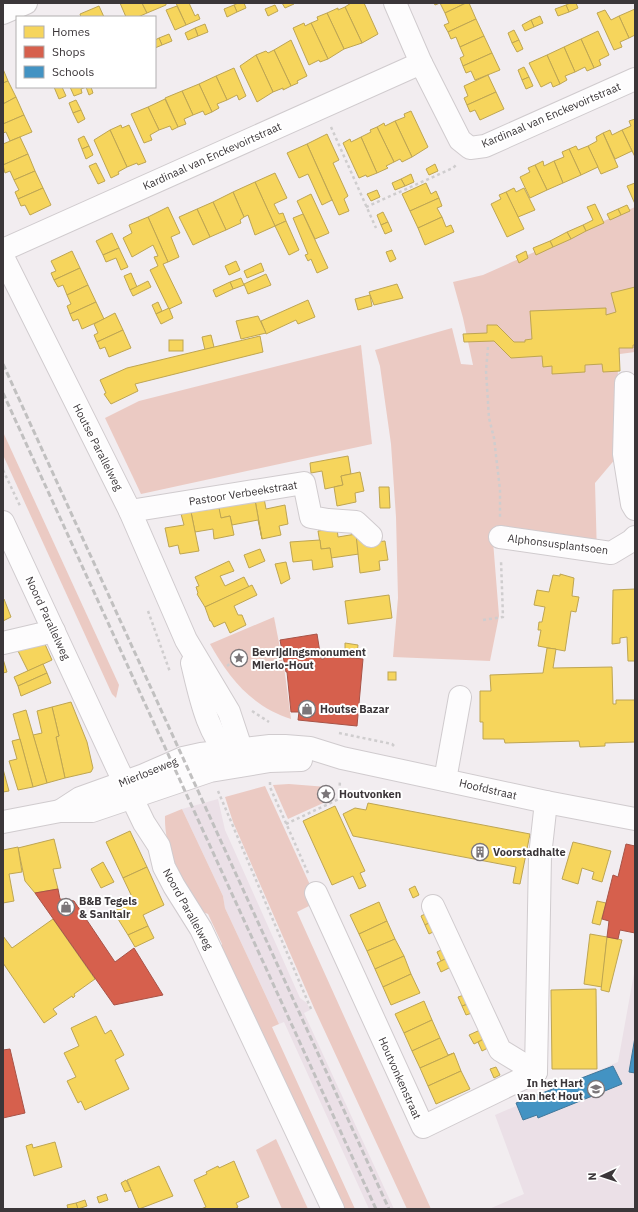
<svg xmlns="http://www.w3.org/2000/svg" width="638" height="1212" font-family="'IBM Plex Sans',sans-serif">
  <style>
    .built { fill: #ebe0e7 }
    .green { fill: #ebcac3 }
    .homes { fill: #f6d55c; stroke: #bea552 }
    .shops { fill: #d6604d; stroke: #a85347 }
    .schools { fill: #4393c3; stroke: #41779a }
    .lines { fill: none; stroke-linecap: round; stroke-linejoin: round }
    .minor-casing { stroke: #d0cbce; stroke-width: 24 }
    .path { stroke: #cfcdce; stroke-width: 2.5; stroke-dasharray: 3 3; stroke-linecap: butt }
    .minor { stroke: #fdfcfd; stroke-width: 22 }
    .rail { stroke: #c1c0c0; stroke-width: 3; stroke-dasharray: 6 3; stroke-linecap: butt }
    .labels { text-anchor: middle; stroke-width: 4; stroke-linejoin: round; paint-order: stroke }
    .street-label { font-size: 11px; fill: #3b3639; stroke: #fff }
    .poi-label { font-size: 11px; font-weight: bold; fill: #3b3639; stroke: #fff; text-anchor: start }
  </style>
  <rect width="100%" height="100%" fill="#f2edf0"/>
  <g class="built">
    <polygon points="218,799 225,830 230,841 300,998 307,1003 310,1010 304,1013 394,1209 369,1209 284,1022 279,1024 225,908 223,896 182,809"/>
    <polygon points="635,968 635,1209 489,1209 524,1194 495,1115 618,1062"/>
  </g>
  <g class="green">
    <polygon points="635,207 635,352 620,354 617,357 622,451 595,483 597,555 493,541 499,616 490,661 393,657 398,598 396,517 391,444 380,366 375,350 452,328 461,364 473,365 463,318 453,282 483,275"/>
    <polygon points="361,345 372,444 141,494 105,418 139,401"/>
    <polygon points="3,432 119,685 116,698 112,694 3,455"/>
    <path d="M274,617L285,674L291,719C252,707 229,678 210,644Z"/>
    <polygon points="289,784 327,787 332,799 288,819 273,785"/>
    <polygon points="265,786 316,898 311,905 297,912 431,1209 407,1209 314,1008 233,822 225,797"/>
    <path d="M182,809L223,896L225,908L279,1024L272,1027L355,1209H340L220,951L222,944L208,914C206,913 202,912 200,910C179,888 164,845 165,816Z"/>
    <polygon points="276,1139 308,1209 282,1209 256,1150"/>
  </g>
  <g class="homes">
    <polygon points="120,3 142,3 147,13 138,17 126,17"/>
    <polygon points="142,3 166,3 166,5 147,13"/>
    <polygon points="176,3 189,3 195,16 198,14 200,19 186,25"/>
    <polygon points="238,3 244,3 246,8 237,12 234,5"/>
    <polygon points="282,3 294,3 294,4 285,8"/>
    <polygon points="351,3 364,3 378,34 362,43 345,7"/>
    <polygon points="434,3 466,3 445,13 440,3 435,5"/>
    <polygon points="466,3 469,3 476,19 448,32 444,25 449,23 445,13"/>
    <polygon points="570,3 576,3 578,8 569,12 566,5"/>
    <polygon points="234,5 237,12 227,17 224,9"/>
    <polygon points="275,5 278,11 268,16 265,9"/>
    <polygon points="566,5 569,12 558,16 555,9"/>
    <polygon points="99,6 104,17 81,17 80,14"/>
    <polygon points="177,6 186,25 175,30 166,10"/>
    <polygon points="345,7 362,43 344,49 327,13 338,8 338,10"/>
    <polygon points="635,9 635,35 629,38 619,16"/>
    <polygon points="605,10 611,20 619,16 629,38 620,42 622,47 614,50 597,13"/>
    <polygon points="327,13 344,49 328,59 311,23 318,20 317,17"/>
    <polygon points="540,16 543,23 534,27 531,20"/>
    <polygon points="476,19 484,36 460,47 456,37 451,39 448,32"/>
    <polygon points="531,20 534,27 525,31 522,25"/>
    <polygon points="304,23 305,26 311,23 328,59 320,62 319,60 309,65 293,28"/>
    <polygon points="205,24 208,32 198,36 195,28"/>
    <polygon points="195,28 198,36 188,40 185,33"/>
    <polygon points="514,30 519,40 512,43 508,33"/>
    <polygon points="598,31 609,55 599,60 601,65 594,68 581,39"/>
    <polygon points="169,34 172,41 162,45 159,38"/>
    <polygon points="484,36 492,53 463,66 460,58 464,56 460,47"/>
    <polygon points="159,38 162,45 155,48 155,40"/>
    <polygon points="581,39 594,68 587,71 585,67 575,72 564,47"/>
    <polygon points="291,40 307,76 297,81 298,83 291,86 274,50"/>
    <polygon points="519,40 523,49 517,52 512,43"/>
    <polygon points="564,47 575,72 565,76 567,80 560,84 547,55"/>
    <polygon points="274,50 291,86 283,90 283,88 273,92 256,55 266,51 268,53"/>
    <polygon points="492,53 500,70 475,80 471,71 466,73 463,66"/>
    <polygon points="256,55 273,92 257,102 240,66"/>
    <polygon points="547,55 560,84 553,87 551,82 541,87 529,63"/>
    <polygon points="524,67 529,77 522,80 518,70"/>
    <polygon points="234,68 246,96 239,100 237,95 227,100 216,76"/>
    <polygon points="3,69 8,81 3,83"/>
    <polygon points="488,75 496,92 467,105 464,98 468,96 464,86"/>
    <polygon points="216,76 227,100 217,104 219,108 212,112 199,84"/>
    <polygon points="529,77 533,86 526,89 522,80"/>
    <polygon points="8,81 16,97 3,104 3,83"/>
    <polygon points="199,84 212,112 205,115 203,111 193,115 182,91"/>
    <polygon points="54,87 62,87 66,96 59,99"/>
    <polygon points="70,87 86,87 81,89 82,93 74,96"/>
    <polygon points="86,87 91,87 93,93 89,95"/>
    <polygon points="182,91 193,115 184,119 186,124 178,127 165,98"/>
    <polygon points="496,92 504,109 480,120 475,110 470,112 467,105"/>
    <polygon points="16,97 24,115 3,124 3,104"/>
    <polygon points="165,99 178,127 172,130 170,126 159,130 148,107"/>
    <polygon points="76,100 81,110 73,113 69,103"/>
    <polygon points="148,107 159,130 150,135 152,140 144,143 131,114"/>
    <polygon points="81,110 85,119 78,123 73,113"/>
    <polygon points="411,111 428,147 412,157 395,121 405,117 404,114"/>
    <polygon points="24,115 32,132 10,141 6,132 3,133 3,124"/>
    <polygon points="635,119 635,157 622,130 631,126 629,121"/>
    <polygon points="395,121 412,157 402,162 400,159 394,162 377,127 384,123 385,126"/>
    <polygon points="121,125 122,128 129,125 146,162 138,165 137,163 127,167 110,130"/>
    <polygon points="377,127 394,162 386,166 388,168 377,173 361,137 371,132 370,130"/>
    <polygon points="110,130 127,167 118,172 119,174 111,178 94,140"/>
    <polygon points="610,130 612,135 622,130 632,151 615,159 603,133"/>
    <polygon points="603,133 618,167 601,174 588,146 597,141 596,137"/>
    <polygon points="327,134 339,160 333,163 348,196 344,199 349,211 339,215 307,144"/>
    <polygon points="84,136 89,146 82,149 78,139"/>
    <polygon points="20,137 28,154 3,165 3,144"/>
    <polygon points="361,137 377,173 367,177 366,175 359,178 343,143 350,139 351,142"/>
    <polygon points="307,144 332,200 322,205 308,174 299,178 287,153"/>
    <polygon points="89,146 93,155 86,159 82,149"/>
    <polygon points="576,146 578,150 588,146 598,167 581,175 569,149"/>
    <polygon points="569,149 581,175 563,183 554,161 564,157 562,152"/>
    <polygon points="28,154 35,171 14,180 10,171 5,173 3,165"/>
    <polygon points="543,161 544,166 554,161 563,183 547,190 535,165"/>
    <polygon points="96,163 105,181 98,184 89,166"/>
    <polygon points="435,164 438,171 429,175 426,169"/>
    <polygon points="535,165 547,190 530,198 520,177 530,172 528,168"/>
    <polygon points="35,171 43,188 18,199 15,192 19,190 14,180"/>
    <polygon points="275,173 287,198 274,204 279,214 283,213 286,221 275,226 255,182"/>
    <polygon points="411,174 414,182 405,186 401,179"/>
    <polygon points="401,179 405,186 395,190 392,183"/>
    <polygon points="255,182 275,226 255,235 248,215 244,217 233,192"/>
    <polygon points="426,183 431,194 436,191 439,198 410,211 402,194"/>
    <polygon points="635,183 635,204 627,186"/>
    <polygon points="43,188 51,205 30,215 25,205 21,206 18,199"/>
    <polygon points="514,188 516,192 524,188 535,210 518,217 506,192"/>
    <polygon points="377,190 380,197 371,201 367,194"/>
    <polygon points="233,192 244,217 240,220 241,223 226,230 213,202"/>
    <polygon points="506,192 524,229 507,237 491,204 501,199 499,195"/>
    <polygon points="311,194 329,233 315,239 297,201"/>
    <polygon points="439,198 442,206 437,208 442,217 418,228 410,211"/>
    <polygon points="213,202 226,230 210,237 197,209"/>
    <polygon points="595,204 604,223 586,231 583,225 593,220 587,207"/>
    <polygon points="627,205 630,211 621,215 618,209"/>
    <polygon points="168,207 180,233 171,237 179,257 168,262 148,217"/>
    <polygon points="197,209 210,237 193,245 179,217"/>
    <polygon points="618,209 621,215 610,220 607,214"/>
    <polygon points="383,212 388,222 381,225 377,215"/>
    <polygon points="303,214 328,268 317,273 311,259 308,261 305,255 308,254 293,218"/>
    <polygon points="148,217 168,262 163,264 182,303 169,309 150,270 158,266 154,257 158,256 153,245 132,257 123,238 132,233 129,225"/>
    <polygon points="442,217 446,227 451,225 454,232 425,245 418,228"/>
    <polygon points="286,221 299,250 289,255 275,226"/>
    <polygon points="388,222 392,231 385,234 381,225"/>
    <polygon points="583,225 586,231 571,239 567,232"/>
    <polygon points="567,232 571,239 553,247 550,241"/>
    <polygon points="112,233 119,248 103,255 96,241"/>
    <polygon points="550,241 553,247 536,255 533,248"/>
    <polygon points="119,248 128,267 121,270 116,258 106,262 103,255"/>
    <polygon points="392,250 396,259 390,262 386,252"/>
    <polygon points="72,251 80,268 54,280 51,273 56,271 51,261"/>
    <polygon points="526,251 528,258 519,263 516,256"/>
    <polygon points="236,261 240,270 229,275 225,266"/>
    <polygon points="261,263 264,271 247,278 244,271"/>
    <polygon points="80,268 88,285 67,295 63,285 58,287 54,280"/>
    <polygon points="131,273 137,287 130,290 124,276"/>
    <polygon points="266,274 271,285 248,294 244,284"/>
    <polygon points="241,278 244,285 233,289 230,282"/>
    <polygon points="148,281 151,287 133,296 130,290"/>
    <polygon points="230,282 233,289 216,297 213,290"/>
    <polygon points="397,284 403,298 374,305 369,292"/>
    <polygon points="88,285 96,302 70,314 67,306 71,304 67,295"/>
    <polygon points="635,287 635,345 633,345 633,348 619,348 620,371 603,372 602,364 585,365 585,372 552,374 552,366 543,367 542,356 511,358 494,341 464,342 463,334 487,333 487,325 497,325 514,342 525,342 525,340 532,339 530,311 606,308 606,315 616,312 611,293"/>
    <polygon points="370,295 372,306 358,310 355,299"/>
    <polygon points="308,300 315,317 298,324 296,320 266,334 261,321"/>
    <polygon points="96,302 104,319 82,329 78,319 73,321 70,314"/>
    <polygon points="158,302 162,311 156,314 152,305"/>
    <polygon points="169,308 173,318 161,324 156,314"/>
    <polygon points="115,313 123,330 97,342 94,335 98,333 94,324"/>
    <polygon points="258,316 266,333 241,339 236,321"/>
    <polygon points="123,330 131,348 109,357 105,347 100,349 97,342"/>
    <polygon points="211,335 214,347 205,350 202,337"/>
    <polygon points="260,336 263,352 135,384 138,391 111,404 104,394 106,393 100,380 127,368"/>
    <rect x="169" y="340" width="14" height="11"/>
    <polygon points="348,456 351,474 341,476 343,485 325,489 322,471 311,473 310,463"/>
    <polygon points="360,472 364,491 355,493 356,502 337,506 334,487 343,485 341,476"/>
    <polygon points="379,487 389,487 390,508 380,508"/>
    <polygon points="264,498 266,509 285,505 288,524 279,526 281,535 262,539 255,500"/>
    <polygon points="216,499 255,500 262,539 258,520 232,525 230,516 221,518"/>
    <polygon points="219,508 221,518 230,516 234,535 214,539 213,529 195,532 191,512"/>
    <polygon points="191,512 199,551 180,554 178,545 169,547 165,528 184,525 181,514"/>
    <polygon points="337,528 338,537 356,534 359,554 331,558 330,548 321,549 318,531"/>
    <polygon points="356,534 367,543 385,541 388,560 379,561 380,570 360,573"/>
    <polygon points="320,540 321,549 330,548 333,567 313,570 312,560 293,562 290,542"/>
    <polygon points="260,549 265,561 249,568 244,555"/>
    <polygon points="229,561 234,571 220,576 225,586 244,577 249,587 205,607 197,594 198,593 196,587 199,586 195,577"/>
    <polygon points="286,562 290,579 281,584 275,564"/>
    <polygon points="560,574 574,578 572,596 579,597 576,612 571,611 565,651 538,646 541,630 538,630 539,622 542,622 545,607 534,605 537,590 549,592 553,575 560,576"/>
    <polygon points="252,585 257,595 234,606 238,615 242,615 246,625 230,633 225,622 214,627 211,621 210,621 205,607"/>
    <polygon points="635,589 635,661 628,661 627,637 620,638 620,643 612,644 613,590"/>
    <polygon points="389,595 392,618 348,624 345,601"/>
    <polygon points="4,599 11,617 3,621 3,600"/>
    <polygon points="44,642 52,660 28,671 17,649"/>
    <polygon points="345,643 358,645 357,654 345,653"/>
    <polygon points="547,648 556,649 553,668 612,667 613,704 616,704 616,700 635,700 635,742 605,743 605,746 580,747 579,741 505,743 504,739 483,739 483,722 480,722 480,691 491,691 490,675 543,673"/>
    <polygon points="3,659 7,672 3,673"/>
    <polygon points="43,664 47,673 18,686 14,677"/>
    <rect x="388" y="672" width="8" height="8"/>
    <polygon points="47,673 51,683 21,696 18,686"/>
    <polygon points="71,702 87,742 93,768 91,772 65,778 56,737 59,736 52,707"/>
    <polygon points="52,707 59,736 56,737 65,778 47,783 33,735 42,733 37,711"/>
    <polygon points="26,710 47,783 33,787 13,714"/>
    <polygon points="20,739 33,787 18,790 9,761 17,759 12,741"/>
    <polygon points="3,769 9,791 3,792"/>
    <polygon points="368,803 530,834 520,884 513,883 516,867 353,836 343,814 355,808 366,810"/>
    <polygon points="335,806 365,871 360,873 366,886 359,889 353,876 332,885 303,821"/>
    <polygon points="130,831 147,867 123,878 106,842"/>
    <polygon points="54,839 61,868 53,869 58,889 35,893 25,881 18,848"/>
    <polygon points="573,842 611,851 602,882 592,879 594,872 582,868 578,884 562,879"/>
    <polygon points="18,847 22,872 9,874 14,901 3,903 3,850"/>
    <polygon points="103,862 114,882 101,888 91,869"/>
    <polygon points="147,867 164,905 143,915 148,926 128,935 113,911 134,901 123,878"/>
    <polygon points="415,886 419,895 413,898 409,889"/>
    <polygon points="597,901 606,903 600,925 592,923"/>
    <polygon points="379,902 387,921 359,934 350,915"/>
    <polygon points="427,913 431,922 425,925 421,916"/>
    <polygon points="53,919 95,979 74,994 75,996 73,998 72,996 53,1009 57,1014 44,1023 3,963 3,936 12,948"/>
    <polygon points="387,921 395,939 367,951 359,934"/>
    <polygon points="431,922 435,931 429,934 425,925"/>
    <polygon points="148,926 154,938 135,947 128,935"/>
    <polygon points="590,934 607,937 602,987 584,984"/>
    <polygon points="607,937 622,940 609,992 601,990"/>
    <polygon points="395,939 404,956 375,969 367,951"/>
    <polygon points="443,949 447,958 441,961 437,952"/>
    <polygon points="404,956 411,974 383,987 375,969"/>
    <polygon points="447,958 451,967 441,972 437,963"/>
    <polygon points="411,974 420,993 391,1005 383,987"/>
    <polygon points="596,989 597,1069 552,1069 551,990"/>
    <polygon points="464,995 468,1004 462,1006 458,997"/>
    <polygon points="424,1001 432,1020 404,1033 395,1014"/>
    <polygon points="468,1004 472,1013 466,1015 462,1006"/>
    <polygon points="96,1016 105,1034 111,1030 124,1055 115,1060 129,1089 85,1110 81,1101 78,1103 67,1081 76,1077 64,1053 79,1046 71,1028"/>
    <polygon points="432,1020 440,1038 412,1051 404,1033"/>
    <polygon points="480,1030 484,1039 474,1044 469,1035"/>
    <polygon points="440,1038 448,1055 454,1053 420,1068 412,1051"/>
    <polygon points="484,1039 488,1048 482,1051 478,1042"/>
    <polygon points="454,1053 461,1071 428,1086 420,1068"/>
    <polygon points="496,1067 500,1075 494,1078 490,1069"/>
    <polygon points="461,1071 470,1089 436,1104 428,1086"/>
    <polygon points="55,1142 62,1167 34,1176 26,1146 32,1144 33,1148"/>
    <polygon points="234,1161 249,1197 236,1203 238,1207 235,1209 201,1209 206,1207 194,1180 207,1174 206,1172 218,1166 219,1168"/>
    <polygon points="159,1166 173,1196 139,1209 127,1180"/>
    <polygon points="126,1180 131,1190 125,1192 121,1183"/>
    <polygon points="106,1194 108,1200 99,1203 97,1197"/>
    <polygon points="85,1200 87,1206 78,1209 76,1203"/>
    <polygon points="76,1203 78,1209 68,1209 67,1205"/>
  </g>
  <g class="shops">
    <polygon points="317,634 321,659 324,659 325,655 363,659 357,726 298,720 299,712 291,712 287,672 286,672 280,640"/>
    <polygon points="626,844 635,846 635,933 620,930 618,939 607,937 609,921 602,919 613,875 618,877"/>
    <polygon points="58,889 60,899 74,901 115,962 134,948 163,995 114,1005 35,893"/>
    <polygon points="10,1049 25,1113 3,1118 3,1050"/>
  </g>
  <g class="schools">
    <polygon points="635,1037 635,1073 629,1072"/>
    <polygon points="613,1066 622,1084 538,1118 537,1115 523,1120 516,1103"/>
  </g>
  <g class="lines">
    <g class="minor-casing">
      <g id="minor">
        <polyline points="395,3 421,63 460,140 470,148 485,146 635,79"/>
        <polyline points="3,13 26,3"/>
        <polyline points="3,250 421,63"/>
        <polyline points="3,257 130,511 186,640 229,712 241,748 238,766"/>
        <polyline points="626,383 624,454 632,504 635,509"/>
        <polyline points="130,511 304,483 311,517 328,520 356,522 371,536"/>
        <polyline points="3,522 117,767 144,823 159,846 164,867 174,886 201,929 333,1209"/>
        <polyline points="500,537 611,553 631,541 635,537"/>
        <polyline points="3,643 54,631"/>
        <path d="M192,663C200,696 207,735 233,760"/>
        <polyline points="445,780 460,697"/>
        <polyline points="60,811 80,798 144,775 183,758 201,754 270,746 285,746 310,748 342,758 546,802 635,819"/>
        <polyline points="3,822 60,811 92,811 210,771 270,761 301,760"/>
        <polyline points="316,893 423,1127 536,1072 540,856 546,802"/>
        <polyline points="433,906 500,1050 536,1072"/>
      </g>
    </g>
    <g class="path">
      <polyline points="331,127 376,228"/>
      <polyline points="366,207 453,168 456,165"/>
      <polyline points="488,347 486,371 489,418 494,438 500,490 500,517"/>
      <polyline points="3,470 21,508"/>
      <polyline points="148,611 170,672"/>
      <polyline points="483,620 503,617 501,560"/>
      <polyline points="227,666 237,659"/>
      <polyline points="252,711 269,722"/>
      <polyline points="339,733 392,744 394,746"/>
      <polyline points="270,782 270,787 308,873"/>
      <polyline points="218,791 311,1009"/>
      <polyline points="286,824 339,799 340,780"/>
    </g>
    <use href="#minor" class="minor"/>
    <g class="rail">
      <polyline points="3,364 389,1209"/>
      <polyline points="3,393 376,1209"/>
    </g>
  </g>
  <defs>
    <g id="sight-ring" transform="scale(0.9)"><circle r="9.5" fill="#fff" stroke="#7b7679" stroke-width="1.5"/><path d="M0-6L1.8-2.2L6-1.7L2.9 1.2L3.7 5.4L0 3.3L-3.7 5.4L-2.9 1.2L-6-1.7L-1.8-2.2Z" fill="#7b7679"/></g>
    <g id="shop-ring" transform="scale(0.9)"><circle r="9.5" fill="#fff" stroke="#7b7679" stroke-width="1.5"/><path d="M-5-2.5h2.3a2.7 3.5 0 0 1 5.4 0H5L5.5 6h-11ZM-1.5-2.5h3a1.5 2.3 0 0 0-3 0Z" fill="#7b7679"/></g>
    <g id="building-ring" transform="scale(0.9)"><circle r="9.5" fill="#fff" stroke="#7b7679" stroke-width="1.5"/><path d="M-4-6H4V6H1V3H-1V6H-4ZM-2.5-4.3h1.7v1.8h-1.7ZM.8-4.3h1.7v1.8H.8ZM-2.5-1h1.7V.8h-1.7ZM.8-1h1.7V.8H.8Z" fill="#7b7679"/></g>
    <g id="school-ring" transform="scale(0.9)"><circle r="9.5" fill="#fff" stroke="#7b7679" stroke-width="1.5"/><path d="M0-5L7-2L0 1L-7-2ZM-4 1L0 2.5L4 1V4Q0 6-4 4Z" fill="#7b7679"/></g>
  </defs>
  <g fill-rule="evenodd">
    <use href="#sight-ring" x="239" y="658"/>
    <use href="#shop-ring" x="307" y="709"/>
    <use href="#sight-ring" x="326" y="794"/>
    <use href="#building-ring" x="480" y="852"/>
    <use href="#shop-ring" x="66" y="907"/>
    <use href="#school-ring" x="596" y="1089"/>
  </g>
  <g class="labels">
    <g class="street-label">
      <text transform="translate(551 115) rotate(-23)" y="4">Kardinaal van Enckevoirtstraat</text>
      <text transform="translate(212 156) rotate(-24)" y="4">Kardinaal van Enckevoirtstraat</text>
      <text transform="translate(98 447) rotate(63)" y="4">Houtse Parallelweg</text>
      <text transform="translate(243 493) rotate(-9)" y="4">Pastoor Verbeekstraat</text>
      <text transform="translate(558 544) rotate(7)" y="4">Alphonsusplantsoen</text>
      <text transform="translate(48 618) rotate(65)" y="4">Noord Parallelweg</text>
      <text transform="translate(148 772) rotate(-22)" y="4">Mierloseweg</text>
      <text transform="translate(488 789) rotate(13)" y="4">Hoofdstraat</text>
      <text transform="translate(188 909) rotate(61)" y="4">Noord Parallelweg</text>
      <text transform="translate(400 1078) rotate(66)" y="4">Houtvonkenstraat</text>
    </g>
    <g class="poi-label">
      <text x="252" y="656">Bevrijdingsmonument<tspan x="252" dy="13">Mierlo-Hout</tspan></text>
      <text x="320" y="713">Houtse Bazar</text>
      <text x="339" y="798">Houtvonken</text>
      <text x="493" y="856">Voorstadhalte</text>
      <text x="79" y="905">B&amp;B Tegels<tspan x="79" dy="13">&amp; Sanitair</tspan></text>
      <text x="583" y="1087" text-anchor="end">In het Hart<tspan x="583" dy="13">van het Hout</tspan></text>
    </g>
  </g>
  <rect width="638" height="1212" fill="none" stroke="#3b3639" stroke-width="8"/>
  <rect x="16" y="16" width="140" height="72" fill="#ffffff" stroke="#b1afb0"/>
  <rect x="24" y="26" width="20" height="12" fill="#f6d55c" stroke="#b1afb0"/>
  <text x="52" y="36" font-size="12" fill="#3b3639">Homes</text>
  <rect x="24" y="46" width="20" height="12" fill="#d6604d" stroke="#b1afb0"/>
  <text x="52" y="56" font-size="12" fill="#3b3639">Shops</text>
  <rect x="24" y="66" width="20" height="12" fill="#4393c3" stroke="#b1afb0"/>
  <text x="52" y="76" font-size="12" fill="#3b3639">Schools</text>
  <g transform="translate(602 1176) rotate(267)" stroke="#ffffff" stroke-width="3" paint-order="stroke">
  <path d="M0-3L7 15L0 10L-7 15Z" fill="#3b3639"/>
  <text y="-6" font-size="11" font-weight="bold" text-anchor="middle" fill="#3b3639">N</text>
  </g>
</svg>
